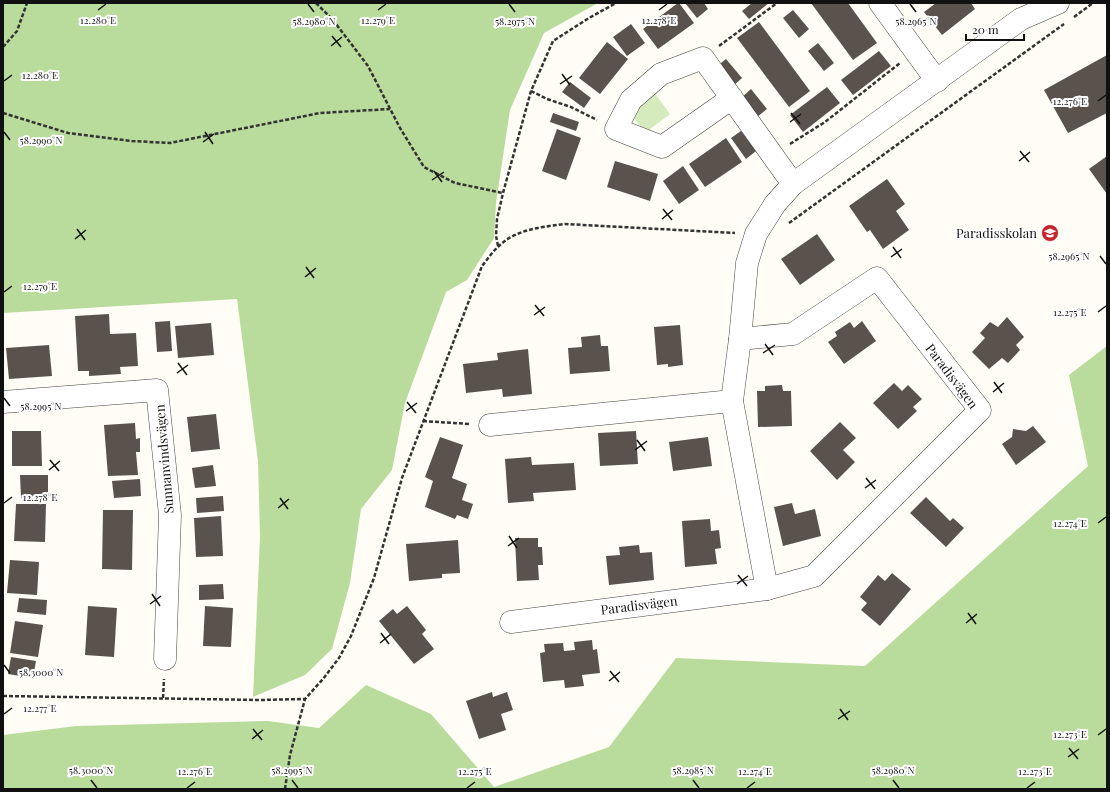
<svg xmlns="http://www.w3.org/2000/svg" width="1110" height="792" font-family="'Playfair Display',serif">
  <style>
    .green { fill: #d5ebbd }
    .forest { fill: #b9dc9c }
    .building { fill: #5a524d }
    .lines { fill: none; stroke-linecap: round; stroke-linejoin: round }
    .minor-casing { stroke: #444; stroke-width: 23 }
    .path { stroke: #333; stroke-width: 2.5; stroke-dasharray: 4 2; stroke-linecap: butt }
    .minor { stroke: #fff; stroke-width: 22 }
    .ticks { fill: none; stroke: #111; stroke-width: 1.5 }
    .labels { text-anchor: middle; stroke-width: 4; stroke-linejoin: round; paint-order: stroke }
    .poi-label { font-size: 13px; fill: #111; stroke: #fff; text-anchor: end }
    .street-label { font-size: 13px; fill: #111; stroke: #fff }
    .ticks-label { font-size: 10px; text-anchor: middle; fill: #111; stroke: #fff; stroke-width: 4; stroke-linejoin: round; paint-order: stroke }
  </style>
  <rect width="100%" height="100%" fill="#fffdf5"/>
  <polygon class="green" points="654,92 670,114 645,133 629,111"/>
  <g class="forest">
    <polygon points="3,3 598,3 544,33 510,110 496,203 494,238 467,280 446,292 405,403 392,470 361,509 350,583 332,649 305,675 253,697 260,537 258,461 237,299 3,313"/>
    <polygon points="1107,346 1107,789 3,789 3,735 76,726 268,721 319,728 366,685 431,714 494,787 609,747 676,658 865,666 1088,466 1069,375"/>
  </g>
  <g class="building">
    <polygon points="678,3 679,3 694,23 658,49 643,29"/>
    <polygon points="685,3 704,3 708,9 697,18"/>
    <polygon points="752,3 769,3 749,19 742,11"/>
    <polygon points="811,3 848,3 877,43 853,60"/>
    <polygon points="936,3 971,3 975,9 942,35 924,12"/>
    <polygon points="793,10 809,29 799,38 783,18"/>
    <polygon points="759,22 810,91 789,107 737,38"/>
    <polygon points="631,24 645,43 627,56 613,37"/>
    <polygon points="607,42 628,59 600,94 579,78"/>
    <polygon points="818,43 834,63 824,71 808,51"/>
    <polygon points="879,51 891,66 853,95 841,80"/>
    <polygon points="1107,55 1107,113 1068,133 1044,90"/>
    <polygon points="726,59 742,78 732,87 716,67"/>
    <polygon points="570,82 591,98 584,108 562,92"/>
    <polygon points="827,87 840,103 803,132 790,115"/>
    <polygon points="751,89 767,109 757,117 741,98"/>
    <polygon points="553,113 579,122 576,131 550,122"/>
    <polygon points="557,129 581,138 566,180 542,171"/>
    <polygon points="741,131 756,151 746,159 731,138"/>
    <polygon points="726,138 742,162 705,187 689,164"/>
    <polygon points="1107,156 1107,194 1089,169"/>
    <polygon points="615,161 658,174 650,201 607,187"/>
    <polygon points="683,166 699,190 679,204 663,181"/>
    <polygon points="887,179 905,204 896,211 909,230 883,249 870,230 867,232 849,206"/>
    <polygon points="817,234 835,260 800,285 781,259"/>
    <polygon points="109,314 110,334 136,333 138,366 120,367 121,374 89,376 89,371 78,371 75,316"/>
    <polygon points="1007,317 1024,337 1016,345 1020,350 1008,363 1002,358 989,369 972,352 985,338 980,333 990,322 998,327"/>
    <polygon points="170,321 172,351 157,352 155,322"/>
    <polygon points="862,321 876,341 844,364 828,342 837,336 835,332 850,322 854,328"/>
    <polygon points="211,323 214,355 178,358 175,326"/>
    <polygon points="680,325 683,365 668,367 668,364 657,365 654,327"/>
    <polygon points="600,335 601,346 608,346 610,371 570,374 568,348 582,347 581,337"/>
    <polygon points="49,345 52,376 9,379 6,348"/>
    <polygon points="528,349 532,394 503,397 502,389 466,393 463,364 498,360 497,353"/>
    <polygon points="894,383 902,391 908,385 922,399 913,407 917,411 898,429 873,403"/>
    <polygon points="782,385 783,391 791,391 792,426 758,427 757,391 765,391 765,386"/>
    <polygon points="216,414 220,449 191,452 187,417"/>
    <polygon points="840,422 856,438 843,450 855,462 837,480 810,451"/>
    <polygon points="135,423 136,439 140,438 140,452 136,452 138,475 108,476 104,425"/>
    <polygon points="1033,426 1046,442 1016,465 1002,444 1012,437 1013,429 1026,431"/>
    <polygon points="12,431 41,431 42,466 12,466"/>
    <polygon points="636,431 638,464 600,466 598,433"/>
    <polygon points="440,437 463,445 452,478 467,484 462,500 473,504 468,519 457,515 455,519 425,507 433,481 425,477"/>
    <polygon points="708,437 712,466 673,471 669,442"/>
    <polygon points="531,457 532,465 574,463 576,490 533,493 534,501 508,503 505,459"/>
    <polygon points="213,465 216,486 195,488 192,468"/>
    <polygon points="20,475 48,475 48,498 21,498"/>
    <polygon points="140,479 141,496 114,498 112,481"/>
    <polygon points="223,496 224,511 197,513 196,498"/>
    <polygon points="926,497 950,521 953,518 964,528 946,547 910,513"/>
    <polygon points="792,503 795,514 815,509 821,536 783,546 774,507"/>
    <polygon points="16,504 46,504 45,542 14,541"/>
    <polygon points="103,510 133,510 132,570 102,569"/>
    <polygon points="221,516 223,556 196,557 194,518"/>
    <polygon points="710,519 711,531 719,530 721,548 715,549 717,564 685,567 682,521"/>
    <polygon points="515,538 538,538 538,547 542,547 543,565 538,565 539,580 517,581"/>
    <polygon points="458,540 460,573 442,574 442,578 409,581 406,544"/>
    <polygon points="639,545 640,553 652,552 654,580 609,585 606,556 620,555 619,547"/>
    <polygon points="10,560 39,562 37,595 7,593"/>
    <polygon points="892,573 911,589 880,626 861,610 867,603 860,597 878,575 885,581"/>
    <polygon points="223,584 224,599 199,600 199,585"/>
    <polygon points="19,598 47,600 46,615 17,612"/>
    <polygon points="88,606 117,608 114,657 85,655"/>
    <polygon points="205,606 233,608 231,647 203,646"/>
    <polygon points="407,606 426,630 422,634 434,649 414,664 379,621 393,609 397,614"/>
    <polygon points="15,621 43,625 38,657 10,653"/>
    <polygon points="592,640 593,650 597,649 600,673 582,675 584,686 565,688 564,680 543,682 540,653 545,652 544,644 563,643 564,651 575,650 574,642"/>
    <polygon points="11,657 36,661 33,678 8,674"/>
    <polygon points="492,692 493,697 507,692 513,710 501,714 506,730 479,739 466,701"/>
  </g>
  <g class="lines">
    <g class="minor-casing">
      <g id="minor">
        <polyline points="880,3 937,81"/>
        <polyline points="732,98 662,147 616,129 631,100 661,74 703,58 793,184"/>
        <polyline points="3,402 157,390 170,515 165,659"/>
        <polyline points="490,425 732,401"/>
        <polyline points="767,589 732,401 740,339 747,263 756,234 775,204 793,184 1021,19 1058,3"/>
        <polyline points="511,622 767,589 814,576 980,410 877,278 793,334 740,339"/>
      </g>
    </g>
    <g class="path">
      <polyline points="316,3 333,20 368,66 400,128 424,167 455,183 503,193"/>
      <polyline points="1074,17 1093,3"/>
      <polyline points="719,46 777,3"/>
      <polyline points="3,47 17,31 27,3"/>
      <polyline points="531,91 547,99 571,107 597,120"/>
      <polyline points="3,113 68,133 132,141 170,143 320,113 390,109"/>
      <polyline points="790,144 825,122 900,63"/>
      <polyline points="789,223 1064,24"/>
      <polyline points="498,246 496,236 497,219 503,193 531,91 553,41 589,18 616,3"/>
      <polyline points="423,421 470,424"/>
      <path d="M3,696L260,700L305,699L323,679L339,658L351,636L374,578L402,478L482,266C487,260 492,252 498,247C515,229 542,227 565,224L735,233"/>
      <polyline points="163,698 164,679"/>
      <polyline points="285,789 290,755 305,699"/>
    </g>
    <use href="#minor" class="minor"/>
  </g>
  <path class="ticks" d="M308,4L314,12M509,4L515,12M910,4L916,12M98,10L106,4M378,10L386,4M659,10L667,4M332,36L341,47M331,46L342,37M562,74L570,85M4,81L12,75M560,84L572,76M1098,101L1106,95M791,113L800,124M790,122L801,114M4,132L10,140M205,132L213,144M203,142L214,134M1020,151L1029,162M1019,161L1030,152M434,171L442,182M432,180L444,172M663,209L672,220M662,219L673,210M77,229L85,240M75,239L86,230M893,247L901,258M1100,256L1106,264M891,257L902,249M306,267L314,278M305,277L316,268M4,292L12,286M535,305L544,316M1098,312L1106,306M534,315L545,307M765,344L773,355M763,353L775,345M178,363L187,375M177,373L188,365M994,382L1002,393M993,392L1004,383M4,398L10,406M407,402L416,413M406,411L417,403M637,440L645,451M635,450L647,441M50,460L59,471M49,470L60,461M866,478L875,489M865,488L876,480M280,498L288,509M4,503L12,497M278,508L289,499M1098,523L1106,517M509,536L517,548M508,546L519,538M738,575L747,586M737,584L748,576M152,594L160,606M150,604L161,596M968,613L976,624M966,623L977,614M381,633L389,644M380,643L391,634M4,665L10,673M610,671L619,682M609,681L620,672M840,709L848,720M4,714L12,708M838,719L850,711M253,729L262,740M1098,735L1106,729M252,739L263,730M1069,748L1078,759M1068,757L1079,749M91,780L97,788M292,780L298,788M693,780L699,788M893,780L899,788M187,788L195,782M467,788L475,782M747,788L755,782M1027,788L1035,782"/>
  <defs>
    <g id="school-disc" transform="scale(0.9)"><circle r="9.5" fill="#c4262e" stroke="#fff"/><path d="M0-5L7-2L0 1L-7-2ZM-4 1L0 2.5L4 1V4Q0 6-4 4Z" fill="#fff"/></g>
  </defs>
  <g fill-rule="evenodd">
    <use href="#school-disc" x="1050" y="233"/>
  </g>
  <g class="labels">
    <g class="poi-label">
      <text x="1037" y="238">Paradisskolan</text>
    </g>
    <g class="street-label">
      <text transform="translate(952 376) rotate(53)" y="5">Paradisvägen</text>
      <text transform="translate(164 459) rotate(-95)" y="5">Sunnanvindsvägen</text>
      <text transform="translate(639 605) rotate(-7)" y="5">Paradisvägen</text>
    </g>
  </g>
  <g class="ticks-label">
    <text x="98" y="24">12.280°E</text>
    <text x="378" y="24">12.279°E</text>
    <text x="659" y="24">12.278°E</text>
    <text x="314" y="25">58.2980°N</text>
    <text x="515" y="25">58.2975°N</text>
    <text x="916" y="25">58.2965°N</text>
    <text x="40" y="79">12.280°E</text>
    <text x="1070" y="105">12.276°E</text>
    <text x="41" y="144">58.2990°N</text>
    <text x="1069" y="260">58.2965°N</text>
    <text x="40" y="290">12.279°E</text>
    <text x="1070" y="316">12.275°E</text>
    <text x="41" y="410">58.2995°N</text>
    <text x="40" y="501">12.278°E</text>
    <text x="1070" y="527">12.274°E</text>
    <text x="41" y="676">58.3000°N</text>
    <text x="40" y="712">12.277°E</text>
    <text x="1070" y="738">12.273°E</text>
    <text x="91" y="774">58.3000°N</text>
    <text x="292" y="774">58.2995°N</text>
    <text x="693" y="774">58.2985°N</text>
    <text x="893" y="774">58.2980°N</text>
    <text x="195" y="775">12.276°E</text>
    <text x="475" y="775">12.275°E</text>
    <text x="755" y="775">12.274°E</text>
    <text x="1035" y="775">12.273°E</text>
  </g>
  <rect width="1110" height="792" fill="none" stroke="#111111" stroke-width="8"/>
  <path d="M966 34v6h58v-6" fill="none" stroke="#111111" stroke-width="2"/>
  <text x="972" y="34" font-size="12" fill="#111111" stroke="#ffffff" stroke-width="3" paint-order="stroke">20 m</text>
</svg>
